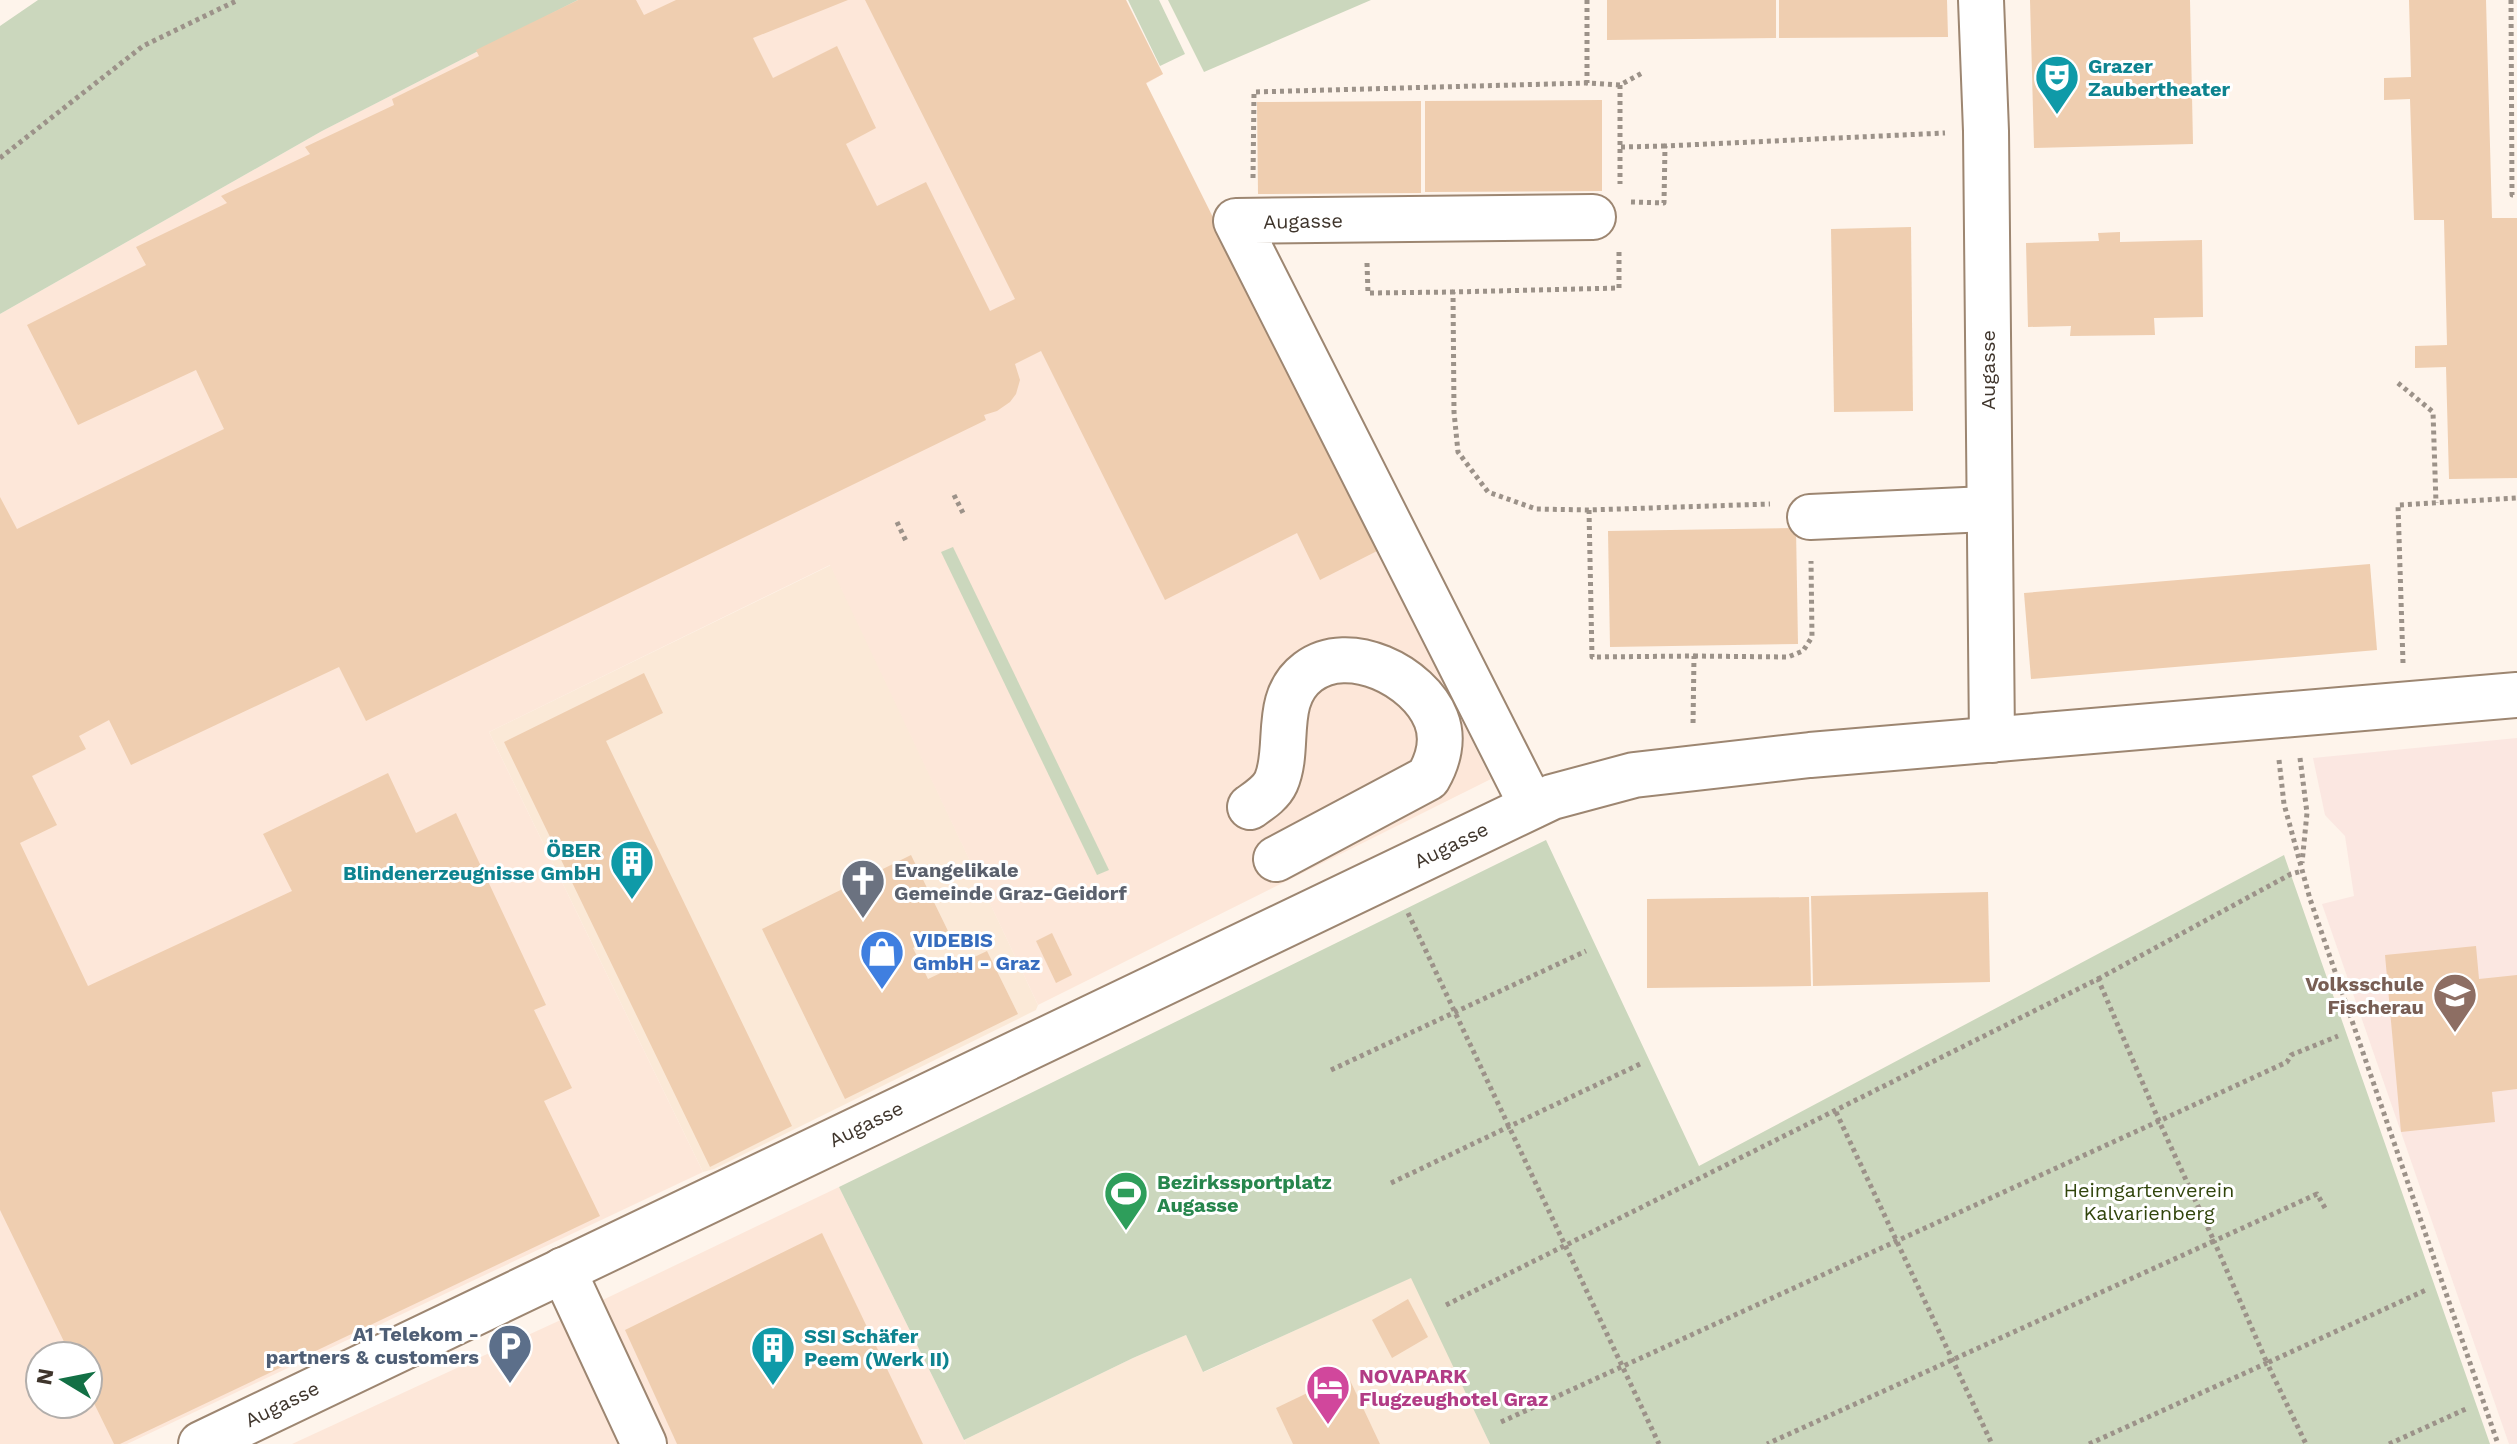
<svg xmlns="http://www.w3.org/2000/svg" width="2517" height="1444" font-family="'Work Sans',sans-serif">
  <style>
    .built { fill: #fbe9d7 }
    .industrial { fill: #fde7d9; fill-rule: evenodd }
    .education { fill: #fbe7e1 }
    .green { fill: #cbd7bd }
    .building { fill: #efceb0 }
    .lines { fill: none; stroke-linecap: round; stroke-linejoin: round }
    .minor-casing { stroke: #9d8671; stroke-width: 48 }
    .path { stroke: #9c9289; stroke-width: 5; stroke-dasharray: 4 4; stroke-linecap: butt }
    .minor { stroke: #fff; stroke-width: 44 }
    .labels { text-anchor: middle; stroke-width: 6; stroke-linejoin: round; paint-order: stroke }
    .culture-label { font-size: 20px; font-weight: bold; fill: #0d838f; stroke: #fff; text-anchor: start }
    .street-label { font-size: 20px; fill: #3f352c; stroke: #fff }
    .worship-label { font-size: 20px; font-weight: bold; fill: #5b616d; stroke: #fff; text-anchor: start }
    .shop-label { font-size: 20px; font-weight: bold; fill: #366cbe; stroke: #fff; text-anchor: start }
    .education-label { font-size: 20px; font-weight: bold; fill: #785e54; stroke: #fff; text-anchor: end }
    .leisure-label { font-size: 20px; font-weight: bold; fill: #27864d; stroke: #fff; text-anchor: start }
    .park-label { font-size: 20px; fill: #31450c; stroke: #fff }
    .service-label { font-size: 20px; font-weight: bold; fill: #4e5e75; stroke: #fff; text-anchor: end }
    .hotel-label { font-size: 20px; font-weight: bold; fill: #b23c85; stroke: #fff; text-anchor: start }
  </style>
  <rect width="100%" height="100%" fill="#fef4eb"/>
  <g class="built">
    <polygon points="831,565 1038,1005 1036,1010 714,1169 703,1172 489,732"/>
    <polygon points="1412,1277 1490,1444 966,1444 964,1440 1133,1358 1186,1335 1204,1372"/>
  </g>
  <g class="industrial">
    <path d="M578,0H1126L1163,74L1146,84L1491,779L1038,1005L830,565L489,732L703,1172L127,1444H0V314L322,131ZM40,1356H88V1404H40Z"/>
    <polygon points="839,1187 966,1444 292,1444 565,1318"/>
  </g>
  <polygon class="education" points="2517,738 2517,1444 2509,1444 2322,904 2354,896 2345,836 2325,815 2313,758"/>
  <g class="green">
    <polygon points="38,0 578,0 322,131 0,314 0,26"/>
    <polygon points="1128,0 1159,0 1185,54 1160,66"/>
    <polygon points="1168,0 1371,0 1204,72"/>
    <polygon points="953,547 1109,870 1097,875 941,552"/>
    <polygon points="1546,840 1699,1166 2284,855 2490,1444 1490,1444 1411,1278 1203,1372 1186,1335 1133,1358 964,1440 839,1187"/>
  </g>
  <g class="building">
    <polygon points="578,0 636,0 644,15 676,0 848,0 753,38 773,78 837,46 876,128 846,144 877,206 926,182 990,311 1015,299 865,0 1126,0 1163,74 1146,83 1379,550 1320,580 1297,533 1165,600 1041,351 1015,364 1020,380 1016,394 1010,402 997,411 984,415 986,420 366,721 339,667 131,765 109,720 79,736 86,749 32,776 57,825 20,843 88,986 292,891 263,834 388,773 416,833 456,813 546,1005 534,1010 572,1088 544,1101 600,1216 120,1444 114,1444 88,1391 88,1356 71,1356 0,1210 0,497 17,529 224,429 196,370 78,425 27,325 146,265 136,247 227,203 221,196 310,154 305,147 394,105 392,99 479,56 476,50"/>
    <polygon points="1607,0 1776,0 1776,38 1607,40"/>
    <polygon points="1779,0 1947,0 1948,37 1779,38"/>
    <polygon points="2030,0 2190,0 2193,144 2034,148"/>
    <polygon points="2409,0 2486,0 2492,218 2517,218 2517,478 2449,479 2446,367 2415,368 2415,346 2447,345 2444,220 2414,220 2410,99 2384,100 2384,78 2411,77"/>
    <polygon points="1602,100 1602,191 1425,192 1425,101"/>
    <polygon points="1421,101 1421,193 1258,194 1257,102"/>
    <polygon points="1911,227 1913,411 1834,412 1831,229"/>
    <polygon points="2120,232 2120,242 2202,240 2203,317 2154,318 2155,335 2070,336 2071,326 2028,327 2026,243 2099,241 2098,233"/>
    <polygon points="1796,528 1798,644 1610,647 1608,531"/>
    <polygon points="2370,564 2377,650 2031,679 2024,593"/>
    <polygon points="644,673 663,713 606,741 792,1126 710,1167 504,742"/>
    <polygon points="911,855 948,931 913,948 928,979 987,951 1018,1014 845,1099 762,929"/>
    <polygon points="1988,892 1990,982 1813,986 1811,896"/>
    <polygon points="1809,897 1811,986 1647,988 1647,899"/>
    <polygon points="1052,933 1072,975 1056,983 1036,941"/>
    <polygon points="2476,946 2479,979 2517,975 2517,1089 2492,1092 2495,1122 2401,1132 2385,955"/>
    <polygon points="822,1233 923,1444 677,1444 625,1330"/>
    <polygon points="1408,1299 1428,1337 1392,1358 1372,1320"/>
    <polygon points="1347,1374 1380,1444 1293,1444 1276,1408"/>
  </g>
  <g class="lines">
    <g class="minor-casing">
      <g id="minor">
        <polyline points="1981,0 1986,131 1992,740"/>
        <polyline points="1810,517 1987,509"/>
        <polyline points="1532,806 1236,221 1593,217"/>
        <path d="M1250,807C1260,800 1271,793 1276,782C1291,748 1272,699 1308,672C1349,641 1419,676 1436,719C1444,739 1438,761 1428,778L1276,859"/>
        <polyline points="563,1270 644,1444"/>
        <polyline points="201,1444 1552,797 1634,775 1810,755 2517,695"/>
      </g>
    </g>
    <g class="path">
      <polyline points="1587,0 1587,83 1620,85 1644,72"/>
      <polyline points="2511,0 2512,195 2517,195"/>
      <polyline points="1620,85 1620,184"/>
      <polyline points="1621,147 1665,146"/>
      <polyline points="0,158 143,46 238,0"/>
      <polyline points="1253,178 1254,92 1587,83"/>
      <polyline points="1631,202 1664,203 1665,146 1945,133"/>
      <polyline points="1619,252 1619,288 1453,292 1454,412 1458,452 1488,492 1536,509 1589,510 1770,504"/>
      <polyline points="1367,263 1368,293 1453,292"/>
      <polyline points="2398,383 2433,412 2436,503"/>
      <polyline points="954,495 963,513"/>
      <polyline points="1589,510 1592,657 1694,656 1693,725"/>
      <polyline points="897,522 906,541"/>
      <polyline points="1694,656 1788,657 1803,651 1812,637 1811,561"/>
      <polyline points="2403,663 2398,505 2517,498"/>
      <polyline points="2300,758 2307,813 2302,863"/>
      <polyline points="2279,760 2284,804 2310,899 2498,1444"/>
      <polyline points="1408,913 1659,1444"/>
      <polyline points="2098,979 2291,874 2302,871"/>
      <polyline points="1331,1070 1586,951"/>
      <polyline points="1836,1112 1992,1444"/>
      <polyline points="1391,1183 1640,1064"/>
      <polyline points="2325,1208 2317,1194 2214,1241 2267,1363 2426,1290"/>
      <polyline points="1446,1305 2098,979 2159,1121 2287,1062 2291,1055 2338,1036"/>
      <polyline points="1501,1422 2159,1121 2214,1241 1767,1444"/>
      <polyline points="2089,1444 2267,1363 2306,1444"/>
      <polyline points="2389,1444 2468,1408"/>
    </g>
    <use href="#minor" class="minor"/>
  </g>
  <defs>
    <g id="theatre-pin" transform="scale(2.3)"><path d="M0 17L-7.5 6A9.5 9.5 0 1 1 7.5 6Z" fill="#0f9aa8" stroke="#fff"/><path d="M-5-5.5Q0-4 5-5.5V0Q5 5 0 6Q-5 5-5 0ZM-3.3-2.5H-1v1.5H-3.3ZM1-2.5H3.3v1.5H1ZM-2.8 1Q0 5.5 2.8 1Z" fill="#fff"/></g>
    <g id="building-pin" transform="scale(2.3)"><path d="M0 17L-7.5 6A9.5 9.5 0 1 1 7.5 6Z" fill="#0f9aa8" stroke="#fff"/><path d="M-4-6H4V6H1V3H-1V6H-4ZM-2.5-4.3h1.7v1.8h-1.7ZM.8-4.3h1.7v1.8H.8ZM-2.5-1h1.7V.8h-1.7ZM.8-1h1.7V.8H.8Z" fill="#fff"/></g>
    <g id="church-pin" transform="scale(2.3)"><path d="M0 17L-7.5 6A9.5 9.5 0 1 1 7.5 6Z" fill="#6b7280" stroke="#fff"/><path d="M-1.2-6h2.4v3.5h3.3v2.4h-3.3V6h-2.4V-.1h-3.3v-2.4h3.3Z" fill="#fff"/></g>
    <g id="shop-pin" transform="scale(2.3)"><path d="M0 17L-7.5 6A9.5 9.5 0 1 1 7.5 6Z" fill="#3f7fe0" stroke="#fff"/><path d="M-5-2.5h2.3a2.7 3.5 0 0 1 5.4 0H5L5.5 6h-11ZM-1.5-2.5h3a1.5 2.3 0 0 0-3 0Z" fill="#fff"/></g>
    <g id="school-pin" transform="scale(2.3)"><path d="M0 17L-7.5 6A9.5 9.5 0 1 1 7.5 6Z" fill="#8d6e63" stroke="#fff"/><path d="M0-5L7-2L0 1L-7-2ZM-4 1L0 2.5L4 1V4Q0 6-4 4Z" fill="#fff"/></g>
    <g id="stadium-pin" transform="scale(2.3)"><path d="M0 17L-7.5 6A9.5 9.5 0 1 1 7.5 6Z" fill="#2e9e5b" stroke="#fff"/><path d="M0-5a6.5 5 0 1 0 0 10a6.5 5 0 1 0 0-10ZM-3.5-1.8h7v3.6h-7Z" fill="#fff"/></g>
    <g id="parking-pin" transform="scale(2.3)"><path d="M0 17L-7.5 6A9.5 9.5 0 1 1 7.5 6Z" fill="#5c6f8a" stroke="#fff"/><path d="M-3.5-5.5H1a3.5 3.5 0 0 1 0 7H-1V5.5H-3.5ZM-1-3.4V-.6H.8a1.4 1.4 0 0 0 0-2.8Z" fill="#fff"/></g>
    <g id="hotel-pin" transform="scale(2.3)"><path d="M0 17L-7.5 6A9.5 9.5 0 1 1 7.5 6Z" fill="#d1479c" stroke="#fff"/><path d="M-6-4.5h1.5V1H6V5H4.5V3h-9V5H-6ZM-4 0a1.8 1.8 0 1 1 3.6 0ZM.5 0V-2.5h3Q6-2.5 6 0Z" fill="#fff"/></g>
  </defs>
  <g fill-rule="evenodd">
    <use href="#theatre-pin" x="2057" y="77"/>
    <use href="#building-pin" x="632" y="862"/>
    <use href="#church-pin" x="863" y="881"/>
    <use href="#shop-pin" x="882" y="952"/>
    <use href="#school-pin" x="2455" y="995"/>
    <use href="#stadium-pin" x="1126" y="1193"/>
    <use href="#parking-pin" x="510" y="1346"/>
    <use href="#building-pin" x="773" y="1348"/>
    <use href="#hotel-pin" x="1328" y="1387"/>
  </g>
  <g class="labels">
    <g class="culture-label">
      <text x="2088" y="73">Grazer<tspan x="2088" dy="23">Zaubertheater</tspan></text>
      <text x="601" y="857" text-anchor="end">ÖBER<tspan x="601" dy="23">Blindenerzeugnisse GmbH</tspan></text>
      <text x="804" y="1343">SSI Schäfer<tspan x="804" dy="23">Peem (Werk II)</tspan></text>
    </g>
    <g class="street-label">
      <text transform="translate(1303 221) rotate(-1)" y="7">Augasse</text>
      <text transform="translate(1988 370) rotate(-90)" y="7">Augasse</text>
      <text transform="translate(1451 845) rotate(-26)" y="7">Augasse</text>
      <text transform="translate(866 1124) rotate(-26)" y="7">Augasse</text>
      <text transform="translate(282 1404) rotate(-26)" y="7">Augasse</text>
    </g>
    <g class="worship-label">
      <text x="894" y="877">Evangelikale<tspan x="894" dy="23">Gemeinde Graz-Geidorf</tspan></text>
    </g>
    <g class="shop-label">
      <text x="913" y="947">VIDEBIS<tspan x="913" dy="23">GmbH - Graz</tspan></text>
    </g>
    <g class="education-label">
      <text x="2424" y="991">Volksschule<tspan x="2424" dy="23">Fischerau</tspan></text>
    </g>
    <g class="leisure-label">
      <text x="1157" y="1189">Bezirkssportplatz<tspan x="1157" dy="23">Augasse</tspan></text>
    </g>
    <g class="park-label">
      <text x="2149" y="1197">Heimgartenverein<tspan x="2149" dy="23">Kalvarienberg</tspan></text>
    </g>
    <g class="service-label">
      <text x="479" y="1341">A1 Telekom -<tspan x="479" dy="23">partners &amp; customers</tspan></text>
    </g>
    <g class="hotel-label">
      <text x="1359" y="1383">NOVAPARK<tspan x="1359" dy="23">Flugzeughotel Graz</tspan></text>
    </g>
  </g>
  <g transform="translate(64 1380) rotate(280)"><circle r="38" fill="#ffffff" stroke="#b2aeab" stroke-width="2"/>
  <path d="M0-6L14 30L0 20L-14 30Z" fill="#137045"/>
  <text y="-12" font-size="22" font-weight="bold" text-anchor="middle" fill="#3f352c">N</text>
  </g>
</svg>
